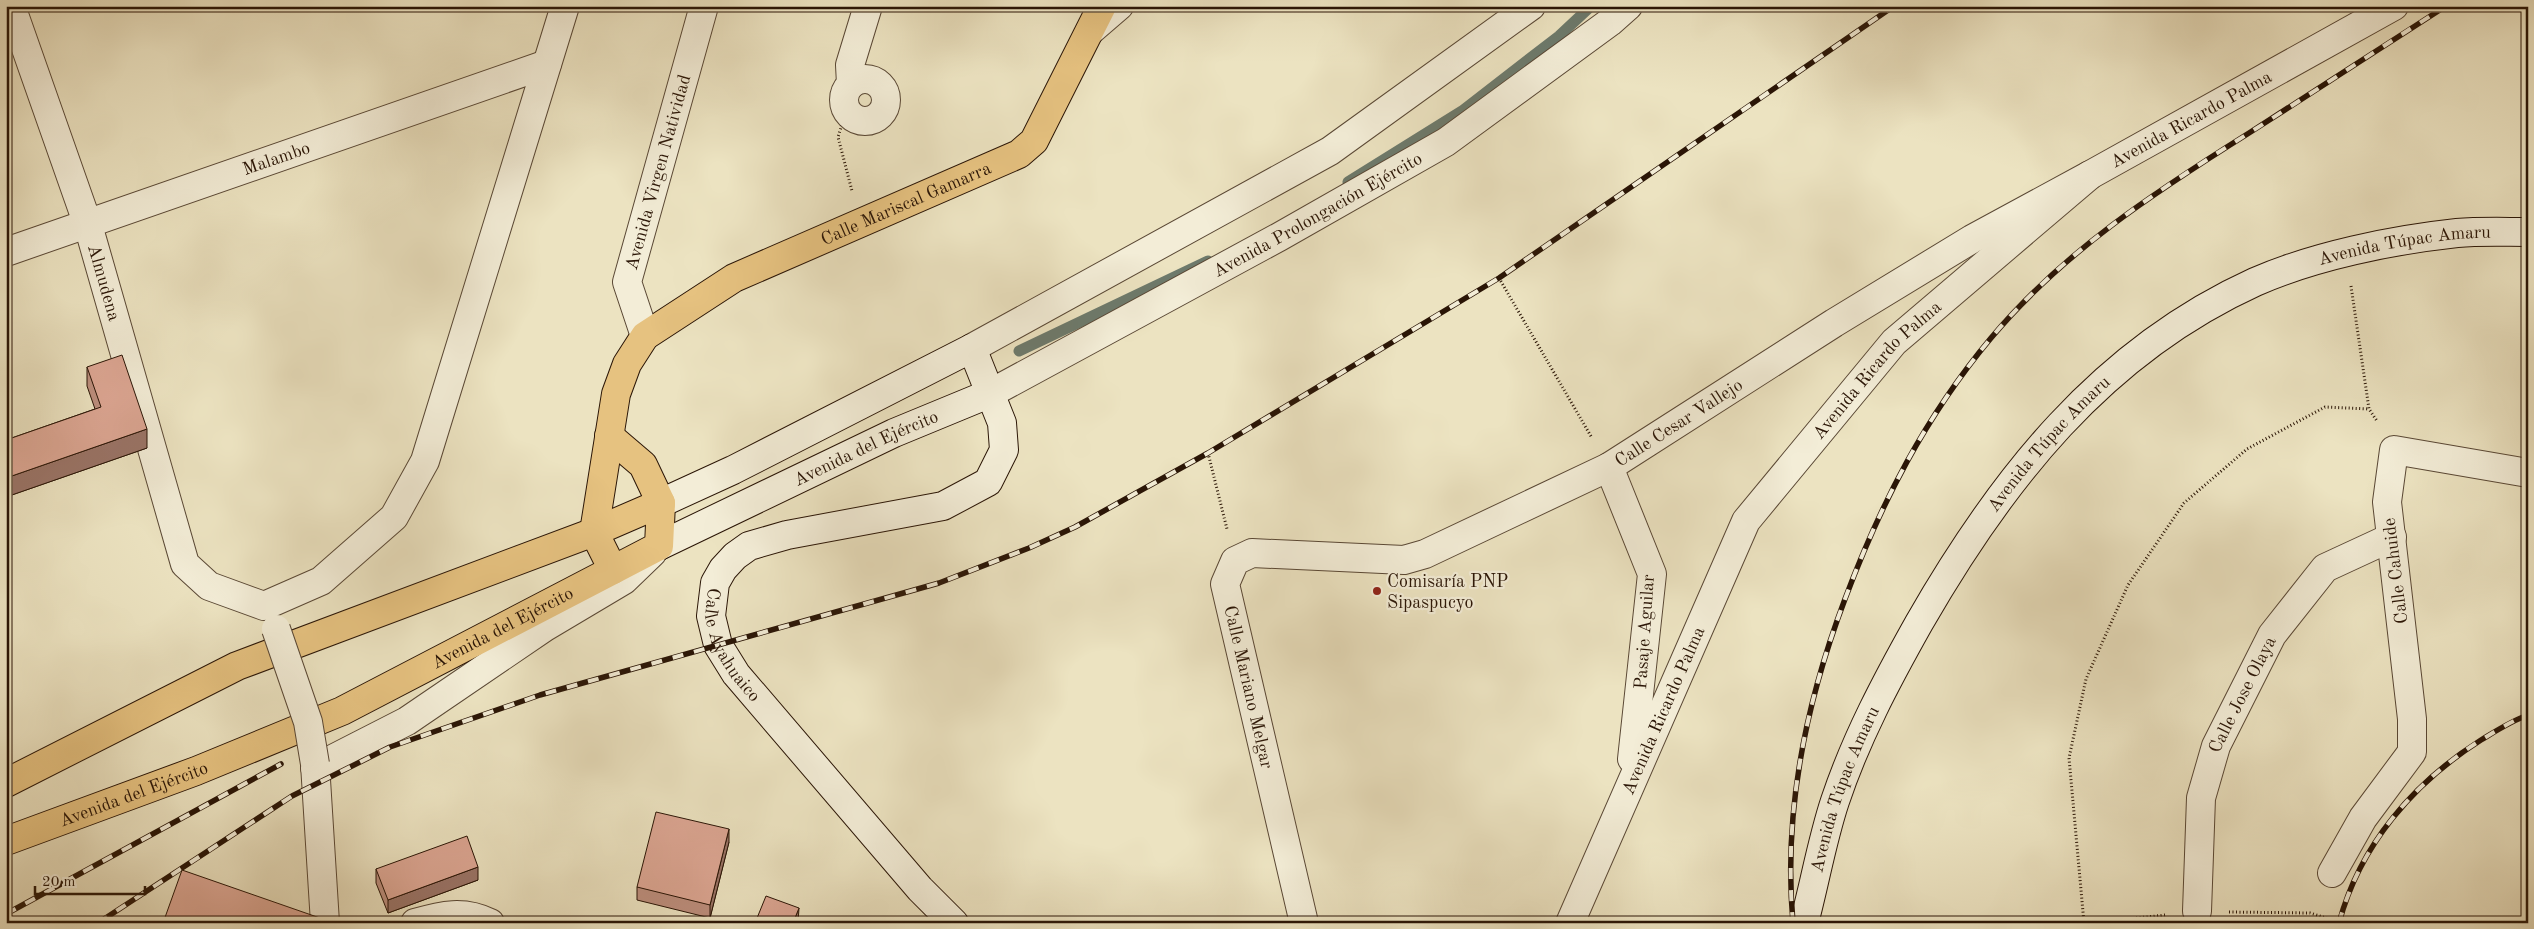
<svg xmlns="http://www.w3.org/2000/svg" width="2534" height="929" font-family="'Old Standard TT',serif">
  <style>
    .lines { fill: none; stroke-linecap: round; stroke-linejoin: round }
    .stream { stroke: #6d7a6c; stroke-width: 11 }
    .street-casing { stroke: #5a4835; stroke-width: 30 }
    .secondary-casing { stroke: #2a1506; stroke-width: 30 }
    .primary-casing { stroke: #2a1506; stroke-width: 30 }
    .path { stroke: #2a1506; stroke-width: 3; stroke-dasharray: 1 2.5; stroke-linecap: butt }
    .street { stroke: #f3edd7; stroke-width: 28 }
    .secondary { stroke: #f3edd7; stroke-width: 28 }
    .primary { stroke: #e6c280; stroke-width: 28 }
    .rail-casing { stroke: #2a1506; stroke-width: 5.5 }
    .rail { stroke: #f3edd7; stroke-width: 4; stroke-dasharray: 11; stroke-linecap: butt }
    .street-bridge-casing { stroke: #5a4835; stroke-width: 30; stroke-linecap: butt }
    .street-bridge { stroke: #f3edd7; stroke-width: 28 }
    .wall { fill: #bd8f7e; stroke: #2a1506 }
    .shaded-wall { fill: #9a7467; stroke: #2a1506 }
    .building { fill: #dca693; stroke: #2a1506 }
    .poi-dot { fill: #8f2418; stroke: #f3edd7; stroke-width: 2 }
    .labels { text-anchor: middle; stroke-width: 4.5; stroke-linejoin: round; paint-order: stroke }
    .street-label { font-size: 18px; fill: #2a1506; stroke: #f3edd7 }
    .poi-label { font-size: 18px; fill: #2a1506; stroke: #f3edd7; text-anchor: start }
  </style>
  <rect width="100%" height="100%" fill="#ece3c1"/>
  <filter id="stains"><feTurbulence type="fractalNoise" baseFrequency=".004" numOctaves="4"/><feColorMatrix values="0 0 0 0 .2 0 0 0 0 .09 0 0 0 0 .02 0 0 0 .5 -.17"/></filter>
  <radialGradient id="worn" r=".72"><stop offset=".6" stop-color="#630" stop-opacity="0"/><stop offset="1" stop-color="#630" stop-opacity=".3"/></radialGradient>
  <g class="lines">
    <g class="stream">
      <polyline points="1348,182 1462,111 1559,36 1591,6"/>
      <polyline points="1019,351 1208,261"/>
    </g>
    <g class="street-casing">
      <g id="street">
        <path id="s1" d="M11,6L88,225L185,564L209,586L264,606L321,581L394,517L425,461L565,6"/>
        <polyline points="1090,31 1119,6"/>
        <circle cx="865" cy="100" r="21"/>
        <polyline points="851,84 850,65 868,6"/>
        <path id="s2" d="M6,252L547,64"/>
        <path id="s3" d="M645,336L627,282L704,6"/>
        <polyline points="972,348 1330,151 1531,6"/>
        <path id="s4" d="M991,393L1279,237L1446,142L1610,22L1628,6"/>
        <polyline points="1609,467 1652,574 1632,759"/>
        <polyline points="315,764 325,923"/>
        <polyline points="315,768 407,721 545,627 624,580 652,553"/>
        <polyline points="2332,873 2363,818 2412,752 2412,719 2387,502 2394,450 2528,473"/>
        <path id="s5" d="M2197,911L2201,798L2216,746L2272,635L2325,568L2392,537"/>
        <path d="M415,923C442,915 464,910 490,923"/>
        <path id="s6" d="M1304,923L1225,584L1235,561L1252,553L1404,560L1425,554L1609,467L1834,323L1972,239L2090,175"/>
        <path id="s7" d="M1570,923L1746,521L1894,342L2090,175L2394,6"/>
      </g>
    </g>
    <g class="secondary-casing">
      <g id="secondary">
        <path id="s8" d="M661,503L733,470L972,348L1002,423L1004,450L988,482L943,506L787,535L749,546L735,556L723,569L715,583L711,616L718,645L736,674L920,889L954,923"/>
        <path id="s9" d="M659,546L894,433L991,393"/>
        <path id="s10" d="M1804,923C1815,882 1822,840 1835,801C1856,738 1887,680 1919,623C2001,480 2101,352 2255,282C2314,256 2392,240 2457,233C2480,231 2504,232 2528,232"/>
      </g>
    </g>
    <g class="primary-casing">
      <g id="primary">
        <path id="s11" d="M613,570L594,532L616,394L627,364L645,336L734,278L1019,154L1034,141L1102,6"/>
        <polyline points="6,783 237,666 594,532 661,503"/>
        <path id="s12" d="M6,841L196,771L342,711L659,546L661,503L643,465L609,436"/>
      </g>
    </g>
    <g class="path">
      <polyline points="845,115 838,137 852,191"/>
      <polyline points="1499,278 1592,438"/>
      <polyline points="2351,286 2369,409 2377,421"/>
      <polyline points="1208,453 1227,529"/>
      <polyline points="2229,912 2310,913 2342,923"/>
      <polyline points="2084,923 2069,758 2086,679 2128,585 2184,503 2247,449 2325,407 2369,409"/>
      <polyline points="2091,923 2165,915"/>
    </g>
    <use href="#street" class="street"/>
    <use href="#secondary" class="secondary"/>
    <use href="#primary" class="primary"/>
    <g class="rail-casing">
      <g id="rail">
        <polyline points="6,914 281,764"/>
        <polyline points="98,923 292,796 390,747 540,695 939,583 1029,548 1075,527 1208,453 1499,278 1894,6"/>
        <path d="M1793,923C1783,812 1806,702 1845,599C1881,503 1925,417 1991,338C2063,252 2155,192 2249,133C2315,91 2380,48 2446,6"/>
        <path d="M2339,923C2360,845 2413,783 2481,740C2496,731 2511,721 2528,715"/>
      </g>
    </g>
    <use href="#rail" class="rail"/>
    <g class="street-bridge-casing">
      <polyline id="street-bridge" points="276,629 308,722 315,764"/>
    </g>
    <use href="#street-bridge" class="street-bridge"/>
  </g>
  <g class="wall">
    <polygon points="87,367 147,448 6,497 6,440 95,409 87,386"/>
    <polygon points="729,842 710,918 637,900 637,887"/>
    <polygon points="376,869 478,880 388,913 376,883"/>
  </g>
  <g class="shaded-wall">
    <polygon points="147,429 147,448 6,497 6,478"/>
    <polygon points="729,829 729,842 710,918 710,905"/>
    <polygon points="478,867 478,880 388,913 388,900"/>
    <polygon points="799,908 798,923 793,923"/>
  </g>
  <g class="building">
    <polygon points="122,355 147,429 6,478 6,440 101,407 87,367"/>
    <polygon points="656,812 729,829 710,905 637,887"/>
    <polygon points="467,836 478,867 388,900 376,869"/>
    <polygon points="182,870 320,918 319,923 163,923"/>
    <polygon points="766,896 799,908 793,923 755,923"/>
  </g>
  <circle class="poi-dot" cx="1377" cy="591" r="5"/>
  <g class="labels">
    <g class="street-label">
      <text dy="6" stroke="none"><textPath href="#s7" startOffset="1044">Avenida Ricardo Palma</textPath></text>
      <text dy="6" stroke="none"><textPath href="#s2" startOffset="286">Malambo</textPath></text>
      <text dy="6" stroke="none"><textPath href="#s3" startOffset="171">Avenida Virgen Natividad</textPath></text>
      <text dy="6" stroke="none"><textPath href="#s11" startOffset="541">Calle Mariscal Gamarra</textPath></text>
      <text dy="6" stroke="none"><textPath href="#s4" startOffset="372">Avenida Prolongación Ejército</textPath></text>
      <text dy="6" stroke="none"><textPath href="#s10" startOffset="965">Avenida Túpac Amaru</textPath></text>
      <text dy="6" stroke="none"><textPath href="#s1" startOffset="292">Almudena</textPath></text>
      <text dy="6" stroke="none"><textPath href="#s7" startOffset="639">Avenida Ricardo Palma</textPath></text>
      <text dy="6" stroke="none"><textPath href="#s6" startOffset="852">Calle Cesar Vallejo</textPath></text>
      <text dy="6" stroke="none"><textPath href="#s10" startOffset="545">Avenida Túpac Amaru</textPath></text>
      <text dy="6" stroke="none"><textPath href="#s9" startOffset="229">Avenida del Ejército</textPath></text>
      <text transform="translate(2395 571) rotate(-97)" y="6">Calle Cahuide</text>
      <text dy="6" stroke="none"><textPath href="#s12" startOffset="541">Avenida del Ejército</textPath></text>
      <text transform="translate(1644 632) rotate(-86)" y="6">Pasaje Aguilar</text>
      <text dy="6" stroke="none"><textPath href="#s8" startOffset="859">Calle Ayahuaico</textPath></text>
      <text transform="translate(1249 687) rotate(77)" y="6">Calle Mariano Melgar</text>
      <text dy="6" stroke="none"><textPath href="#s5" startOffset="225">Calle Jose Olaya</textPath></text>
      <text dy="6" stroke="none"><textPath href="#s7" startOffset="232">Avenida Ricardo Palma</textPath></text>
      <text dy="6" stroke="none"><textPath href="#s10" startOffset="140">Avenida Túpac Amaru</textPath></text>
      <text dy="6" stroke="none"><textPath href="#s12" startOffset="136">Avenida del Ejército</textPath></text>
    </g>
    <g class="poi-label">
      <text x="1387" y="587">Comisaría PNP<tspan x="1387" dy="21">Sipaspucyo</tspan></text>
    </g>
  </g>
  <rect width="2534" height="929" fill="none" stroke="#ece3c1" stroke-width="25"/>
  <rect x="8" y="8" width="2519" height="914" fill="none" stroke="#2a1506" stroke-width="2.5"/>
  <rect x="12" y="12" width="2509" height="904" fill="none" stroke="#2a1506"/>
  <path d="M35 886v8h110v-8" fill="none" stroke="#2a1506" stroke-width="2.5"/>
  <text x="42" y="886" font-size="15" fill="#2a1506" stroke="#f3edd7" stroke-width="4" paint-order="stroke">20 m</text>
  <rect width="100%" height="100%" filter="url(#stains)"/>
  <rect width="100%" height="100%" fill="url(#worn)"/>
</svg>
